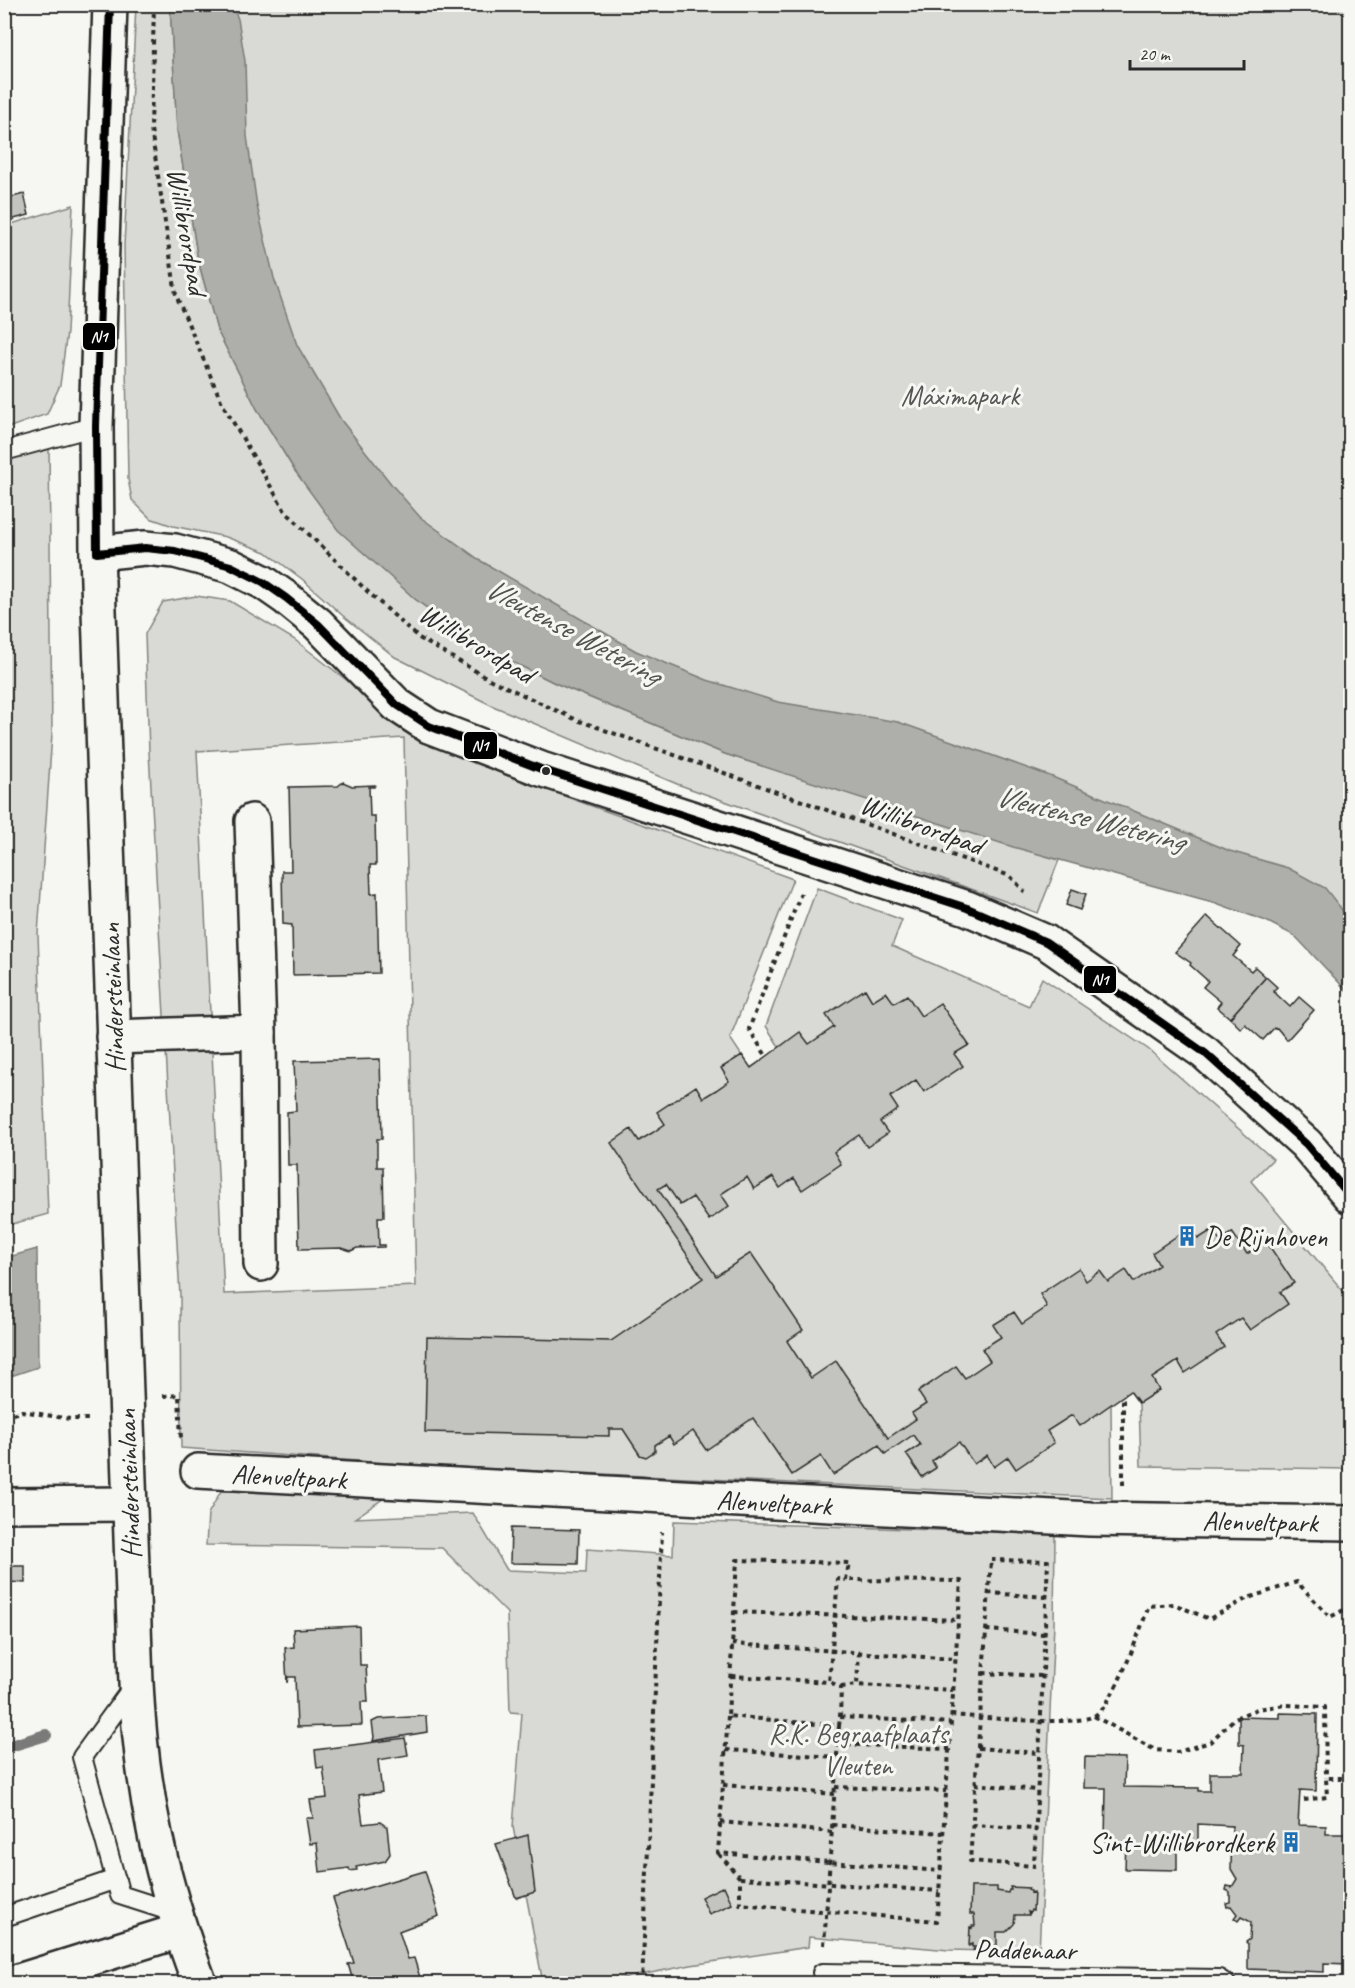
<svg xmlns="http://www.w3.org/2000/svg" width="1355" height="1988" font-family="Caveat,sans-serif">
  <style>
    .green { fill: #d9d9d5; stroke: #828280; stroke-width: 1.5; fill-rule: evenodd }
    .water { fill: #aeaeab; stroke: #7a7a78; stroke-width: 1.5 }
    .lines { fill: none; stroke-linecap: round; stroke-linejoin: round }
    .stream { stroke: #7a7a78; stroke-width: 12 }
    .building { fill: #c3c3c0; stroke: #2b2b2b; stroke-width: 1.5 }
    .service-casing { stroke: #2b2b2b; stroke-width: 22 }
    .minor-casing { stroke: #2b2b2b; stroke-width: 38 }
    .tertiary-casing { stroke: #2b2b2b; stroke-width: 38 }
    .path { stroke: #2b2b2b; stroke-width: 4; stroke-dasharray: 4.5 4.5; stroke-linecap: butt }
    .service { stroke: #f6f6f2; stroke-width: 18 }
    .minor { stroke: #f6f6f2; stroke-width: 33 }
    .tertiary { stroke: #f6f6f2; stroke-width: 33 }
    .bus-1-casing { stroke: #f6f6f2; stroke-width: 12 }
    .bus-1 { stroke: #000; stroke-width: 8 }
    .bus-dot { fill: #2b2b2b; stroke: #f6f6f2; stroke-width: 2 }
    .labels { text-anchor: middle; stroke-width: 6; stroke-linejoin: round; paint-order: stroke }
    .street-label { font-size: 28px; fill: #2b2b2b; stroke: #f6f6f2 }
    .park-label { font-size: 28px; fill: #565656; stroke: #f6f6f2 }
    .poi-label { font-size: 28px; fill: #2b2b2b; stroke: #f6f6f2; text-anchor: start }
    .water-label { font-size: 30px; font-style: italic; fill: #525251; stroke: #f6f6f2 }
    .line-badge { stroke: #f6f6f2; stroke-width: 2 }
    .badge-label { font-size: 16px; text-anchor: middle; font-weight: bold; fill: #fff }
  </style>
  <rect width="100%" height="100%" fill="#f6f6f2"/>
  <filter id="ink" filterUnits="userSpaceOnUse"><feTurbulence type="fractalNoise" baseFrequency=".0167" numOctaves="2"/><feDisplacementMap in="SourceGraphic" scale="12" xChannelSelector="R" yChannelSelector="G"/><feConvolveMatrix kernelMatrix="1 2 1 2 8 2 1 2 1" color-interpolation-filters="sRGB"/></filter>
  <g filter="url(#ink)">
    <g class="green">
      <polygon points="136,5 170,5 177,130 198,260 217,330 257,409 295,471 415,599 470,641 555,683 725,754 1059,860 1038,913 677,784 493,706 395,657 342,615 302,579 266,552 226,537 173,526 150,518 132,500 128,479 124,246"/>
      <polygon points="212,5 1350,5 1350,969 1283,907 471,600 270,374"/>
      <polygon points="73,205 67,332 60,385 47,414 5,429 5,226"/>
      <polygon points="49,447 52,734 38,934 48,1214 5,1226 5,460"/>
      <path d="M196,596L230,601L295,640L402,723L567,797L793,879L730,1038L750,1068L780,1048L766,1026L817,888L902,920L892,946L1029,1006L1042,978L1148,1049L1273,1159L1251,1181L1348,1297L1350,1295V1469L1141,1466L1139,1404L1130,1391L1111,1404L1112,1498L412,1465L181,1448L180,1296L149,752L145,634L163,602ZM404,738L416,1286L224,1294L197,751Z"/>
      <polygon points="221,1491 393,1492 355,1518 473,1513 507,1570 586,1573 587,1549 673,1555 674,1521 1055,1534 1054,1624 1039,1952 949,1950 809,1937 808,1947 691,1965 600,1983 543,1983 513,1827 522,1713 510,1712 507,1613 442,1548 206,1545 208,1514"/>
    </g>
    <g class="water">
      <polygon points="170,5 232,5 238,19 245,61 247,136 257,206 274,278 297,345 341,420 392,485 420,517 481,561 636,651 707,680 778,702 898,722 1050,776 1230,851 1288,868 1325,888 1350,920 1350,994 1295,936 1266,921 1216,903 1013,847 725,754 555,683 471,641 415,599 338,530 295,471 257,409 217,330 198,260 177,130"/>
      <polygon points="37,1249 38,1367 5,1378 5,1258"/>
    </g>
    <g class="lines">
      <polyline class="stream" points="4,1748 46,1735"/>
    </g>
    <g class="building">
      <polygon points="24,194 29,215 10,220 4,199"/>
      <polygon points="343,782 352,786 375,785 374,787 369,787 370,816 375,816 376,865 370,865 371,894 377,893 379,973 293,975 292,925 283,924 282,871 291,871 289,787 338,786"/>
      <polygon points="1072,889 1086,894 1080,910 1066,905"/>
      <polygon points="1207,916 1241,946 1233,956 1251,971 1255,967 1266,977 1230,1018 1217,1007 1221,1002 1203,987 1208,981 1190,965 1191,963 1175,952"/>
      <polygon points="1266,977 1277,987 1273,991 1290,1007 1299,997 1314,1010 1287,1040 1277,1028 1275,1029 1274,1028 1263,1040 1245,1024 1241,1029 1230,1018"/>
      <polygon points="865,989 872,1001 886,992 894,1003 907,995 921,1016 940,1003 969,1045 954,1054 963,1066 924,1092 916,1080 890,1097 898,1109 880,1122 888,1133 867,1147 859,1135 834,1152 841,1164 802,1190 794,1178 780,1188 773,1177 754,1189 747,1177 721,1194 729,1206 709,1220 693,1197 680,1205 666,1184 658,1189 716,1276 751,1253 803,1330 787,1341 811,1378 836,1361 888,1438 916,1419 912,1413 926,1404 918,1392 956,1366 965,1378 990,1361 982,1349 1001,1337 993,1325 1014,1312 1022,1324 1047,1307 1040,1294 1079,1268 1086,1281 1100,1271 1108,1282 1126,1270 1134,1282 1159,1265 1152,1253 1190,1227 1198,1239 1212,1230 1220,1241 1232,1232 1247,1254 1266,1241 1294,1283 1280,1292 1288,1304 1250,1330 1241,1318 1216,1335 1224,1347 1185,1373 1178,1361 1152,1378 1159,1390 1139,1403 1130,1391 1080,1426 1072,1415 1047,1431 1054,1443 1016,1469 1008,1457 994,1467 987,1455 974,1464 959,1442 932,1461 936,1468 922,1477 906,1454 920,1445 913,1435 885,1454 879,1445 833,1475 821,1456 792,1475 753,1418 706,1450 693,1431 674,1444 669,1436 655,1445 655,1451 646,1457 640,1455 623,1429 609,1429 609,1436 425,1432 427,1337 611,1341 703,1278 611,1143 631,1129 639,1141 652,1133 665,1124 657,1112 696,1086 703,1098 716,1090 729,1081 721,1068 742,1055 751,1068 800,1032 809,1044 834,1027 826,1015"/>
      <polygon points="380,1059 382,1136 382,1139 377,1139 377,1167 383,1167 384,1217 378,1217 379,1245 385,1245 384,1247 357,1248 351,1251 342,1248 299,1249 297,1165 288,1165 287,1112 296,1111 294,1061"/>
      <polygon points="511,1528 579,1530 578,1564 510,1563"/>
      <polygon points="9,1566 25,1566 25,1583 9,1582"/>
      <polygon points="359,1626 360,1665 366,1665 368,1702 361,1702 362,1725 297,1727 295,1677 288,1677 287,1683 285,1648 294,1647 293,1629"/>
      <polygon points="1280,1713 1317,1714 1316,1791 1300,1790 1298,1825 1326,1826 1326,1834 1350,1834 1350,1828 1350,1971 1347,1969 1348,1964 1324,1963 1324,1972 1248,1969 1248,1944 1246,1942 1250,1939 1251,1922 1241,1917 1238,1921 1234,1918 1237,1914 1231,1906 1227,1907 1226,1903 1230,1902 1230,1892 1226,1890 1227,1886 1232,1887 1237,1879 1231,1869 1232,1826 1198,1824 1198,1843 1177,1843 1177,1870 1125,1869 1126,1842 1105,1841 1106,1788 1084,1788 1085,1757 1125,1758 1124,1787 1199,1788 1199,1791 1210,1791 1210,1773 1243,1773 1244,1745 1239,1744 1239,1717 1280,1718"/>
      <polygon points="426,1716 427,1732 373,1741 374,1737 372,1722 378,1719"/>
      <polygon points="405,1738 408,1755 378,1760 382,1792 359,1795 363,1824 380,1822 387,1827 390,1854 385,1861 356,1867 357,1870 350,1871 349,1868 320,1872 317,1843 310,1844 306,1818 313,1818 310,1800 327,1798 323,1767 317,1768 315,1750"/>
      <polygon points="528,1835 535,1892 516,1898 496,1844"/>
      <polygon points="425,1871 439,1916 399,1931 408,1959 414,1958 422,1984 354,1984 348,1964 354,1963 333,1898"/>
      <polygon points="724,1886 732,1904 709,1914 701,1897"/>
      <polygon points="971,1887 997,1887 997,1891 1008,1893 1009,1890 1011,1890 1010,1887 1029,1888 1028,1890 1031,1891 1031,1893 1034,1892 1033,1911 1031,1910 1030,1913 1028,1912 1029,1915 1015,1915 1014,1924 1006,1932 997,1932 997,1946 994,1945 994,1948 991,1948 992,1951 973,1950 975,1947 972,1947 972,1944 969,1946 970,1927 972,1928 972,1926 975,1926 974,1914 970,1914"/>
    </g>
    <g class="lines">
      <g class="service-casing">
        <g id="service">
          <polyline points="4,451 96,426"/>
          <polyline points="135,1684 82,1757 120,1895 173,1912"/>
          <polyline points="4,1917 116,1879"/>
          <polyline points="822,1973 1219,1979 1226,1984"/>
        </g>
      </g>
      <g class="minor-casing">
        <g id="minor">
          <polyline points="97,553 145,548 175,551 231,566 263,582 286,598 318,624 397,705 429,726 541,769 967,908 1046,942 1205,1053 1306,1144 1350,1196"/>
          <polyline points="252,821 259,1032 261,1264"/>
          <polyline points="113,1037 259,1032"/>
          <polyline points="198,1471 1090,1519 1350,1523"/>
          <polyline points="4,1505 128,1504"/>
          <polyline points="9,1984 179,1931"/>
        </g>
      </g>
      <g class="tertiary-casing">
        <path id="tertiary" d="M110,4L96,426L97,553L136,1683C141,1791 161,1882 200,1984"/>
      </g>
      <g class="path">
        <polyline points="154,4 151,129 176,295 222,403 285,511 367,591 419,638 491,680 577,720 1010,876 1025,892"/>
        <polyline points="765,1054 749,1029 801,893"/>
        <polyline points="163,1396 179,1395 181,1440"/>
        <polyline points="4,1417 22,1411 70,1419 91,1419"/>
        <polyline points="1123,1485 1123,1399"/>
        <polygon points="991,1560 1048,1561 1034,1866 970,1861"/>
        <polyline points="988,1593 1047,1597"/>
        <polyline points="734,1612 958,1620"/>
        <polyline points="986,1630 1045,1634"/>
        <polyline points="732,1644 955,1659"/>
        <polyline points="859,1652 857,1685 953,1690"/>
        <polyline points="983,1673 1043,1676"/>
        <polyline points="731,1676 829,1682"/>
        <polyline points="841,1687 857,1685"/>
        <path d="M951,1715C978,1717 1073,1727 1094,1716C1114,1706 1140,1629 1149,1606L1174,1604L1209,1619L1248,1598L1297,1582L1330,1617L1350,1607"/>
        <polyline points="728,1716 718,1853 940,1871"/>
        <polyline points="1094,1716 1155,1750 1178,1752 1210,1742 1235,1718 1257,1709 1286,1705 1325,1707 1326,1778"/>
        <polyline points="840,1717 841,1687 829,1682 838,1579 846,1580"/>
        <polyline points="839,1726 840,1717 951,1723"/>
        <polyline points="838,1744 949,1749"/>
        <polyline points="978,1748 1039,1753"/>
        <polyline points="726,1750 837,1757"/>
        <polyline points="1347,1778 1350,1759"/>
        <polyline points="975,1784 1037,1790"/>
        <polyline points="723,1785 834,1794"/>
        <polyline points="835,1787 946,1791"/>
        <polyline points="1304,1800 1327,1797 1326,1778 1350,1778"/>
        <polyline points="720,1822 832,1832"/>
        <polyline points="832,1825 943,1833"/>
        <polyline points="972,1825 1036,1829"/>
        <polyline points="719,1854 740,1878"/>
        <path d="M824,1945C829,1872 834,1799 839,1726L728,1716L737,1560L849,1563L846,1580L961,1581L937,1921L740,1904V1878L939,1891"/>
        <polyline points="642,1984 662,1532"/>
      </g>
      <use href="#service" class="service"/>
      <use href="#minor" class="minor"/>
      <use href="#tertiary" class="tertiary"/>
      <g class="bus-1-casing">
        <polyline id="bus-1" points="110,4 96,426 97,553 145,548 175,551 231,566 263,582 286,598 318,624 397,705 429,726 541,769 967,908 1046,942 1205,1053 1306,1144 1350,1196"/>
      </g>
      <use href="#bus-1" class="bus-1"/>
    </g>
  </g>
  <defs>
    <g id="building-bare" transform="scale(1.62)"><path d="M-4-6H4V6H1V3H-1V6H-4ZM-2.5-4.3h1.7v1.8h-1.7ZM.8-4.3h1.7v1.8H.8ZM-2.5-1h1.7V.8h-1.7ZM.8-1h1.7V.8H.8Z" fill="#1f6fb2" stroke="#f6f6f2" stroke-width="2.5" paint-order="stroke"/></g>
  </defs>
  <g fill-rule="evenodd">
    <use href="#building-bare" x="1187" y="1236"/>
    <use href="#building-bare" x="1291" y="1842"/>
  </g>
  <circle class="bus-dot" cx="546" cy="771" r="5"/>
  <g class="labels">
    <g class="street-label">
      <text transform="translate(188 231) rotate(80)" y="10">Willibrordpad</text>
      <text transform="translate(477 643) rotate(31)" y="10">Willibrordpad</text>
      <text transform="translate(922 824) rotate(20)" y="10">Willibrordpad</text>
      <text transform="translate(112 998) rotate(-92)" y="10">Hindersteinlaan</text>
      <text transform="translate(289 1476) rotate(3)" y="10">Alenveltpark</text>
      <text transform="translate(128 1484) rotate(-92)" y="10">Hindersteinlaan</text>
      <text transform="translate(774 1502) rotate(3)" y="10">Alenveltpark</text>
      <text transform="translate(1260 1521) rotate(1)" y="10">Alenveltpark</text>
      <text transform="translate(1025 1949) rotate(1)" y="10">Paddenaar</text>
    </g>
    <g class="park-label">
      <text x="960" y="405">Máximapark</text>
      <text x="858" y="1743">R.K. Begraafplaats<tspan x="858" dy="32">Vleuten</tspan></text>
    </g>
    <g class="poi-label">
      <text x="1204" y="1246">De Rijnhoven</text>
      <text x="1274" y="1852" text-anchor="end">Sint-Willibrordkerk</text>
    </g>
    <g class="water-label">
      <text transform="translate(573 631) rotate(28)" y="10">Vleutense Wetering</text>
      <text transform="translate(1090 818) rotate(14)" y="10">Vleutense Wetering</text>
    </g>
  </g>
  <g class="line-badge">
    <rect x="82" y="322" width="34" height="29" rx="6" fill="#000"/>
    <rect x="463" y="731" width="35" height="29" rx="6" fill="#000"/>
    <rect x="1083" y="965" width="34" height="29" rx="6" fill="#000"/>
  </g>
  <g class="badge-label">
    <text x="99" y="342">N1</text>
    <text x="480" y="751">N1</text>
    <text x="1100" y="985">N1</text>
  </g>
  <rect width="1355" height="1988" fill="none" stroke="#f6f6f2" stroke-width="24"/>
  <rect x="12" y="12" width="1331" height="1964" fill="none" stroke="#2b2b2b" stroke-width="2" filter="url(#ink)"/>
  <path d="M1130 60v9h114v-9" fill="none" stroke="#2b2b2b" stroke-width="3"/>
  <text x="1139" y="60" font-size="18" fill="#2b2b2b" stroke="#f6f6f2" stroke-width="4.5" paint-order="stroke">20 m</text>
</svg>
